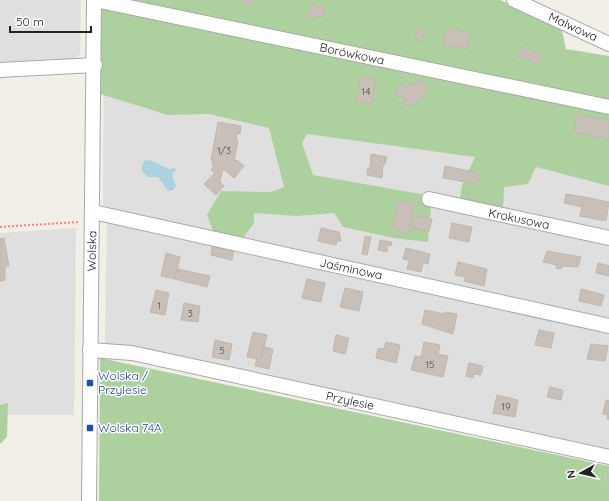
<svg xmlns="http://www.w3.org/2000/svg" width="609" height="501" font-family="Quicksand,sans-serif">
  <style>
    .residential { fill: #e0dfdf }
    .forest { fill: #add19e }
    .water { fill: #aad3df }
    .building { fill: #c7bfb8; stroke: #c4b6ab }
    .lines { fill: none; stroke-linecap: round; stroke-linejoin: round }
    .minor-casing { stroke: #a9a9a9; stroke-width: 16 }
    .path { stroke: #fa8072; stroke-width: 2; stroke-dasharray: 2 2; stroke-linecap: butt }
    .minor { stroke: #fff; stroke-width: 14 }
    .transit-dot { fill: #1a4fb4; stroke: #fff; stroke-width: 1.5 }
    .labels { text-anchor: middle; stroke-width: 3; stroke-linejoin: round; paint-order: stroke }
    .number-label { font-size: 10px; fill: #4b4948 }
    .street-label { font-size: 12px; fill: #222; stroke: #fff }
    .transit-label { font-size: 12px; fill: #164399; stroke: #fff; text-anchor: start }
  </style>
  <rect width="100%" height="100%" fill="#f2efe9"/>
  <g class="residential">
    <polygon points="0,0 81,0 80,54 72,61 0,65"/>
    <polygon points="104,12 609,112 609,320 108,210 103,205"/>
    <polygon points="107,221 609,331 609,452 239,371 105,344"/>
    <polygon points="76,228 74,415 0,415 0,233"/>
  </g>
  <g class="forest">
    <polygon points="100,0 500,0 561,26 566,49 609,56 609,186 536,167 528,184 504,187 503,212 459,207 462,185 475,157 307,134 302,143 313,175 432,196 428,242 394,238 343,227 334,213 296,216 254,213 254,223 243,238 214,233 207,215 221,191 271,192 284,187 269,128 209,114 168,115 100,94"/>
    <polygon points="100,358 609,466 609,501 99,501"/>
    <polygon points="8,403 7,437 0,444 0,405"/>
  </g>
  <polygon class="water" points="150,160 169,169 175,168 176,170 172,175 176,186 173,190 168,191 158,177 148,177 142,172 142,166 144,161"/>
  <g class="building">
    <polygon points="243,0 252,0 251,5 242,3"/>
    <polygon points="312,4 325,7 322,17 315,16 315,19 308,18"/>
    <polygon points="418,27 425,28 422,42 415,39"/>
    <polygon points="447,28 471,33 467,49 443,44"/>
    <polygon points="520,47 541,54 538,63 517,56"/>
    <polygon points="361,77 376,80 372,104 356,101"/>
    <polygon points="415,81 427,83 422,101 417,100 415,105 404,104 406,98 396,96 399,85 408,87 409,84 414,85"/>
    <polygon points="577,114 609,121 609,139 574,132"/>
    <polygon points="218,122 241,126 240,134 237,133 236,139 238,140 234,161 237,160 244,166 234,178 223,169 220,182 224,186 216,195 204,184 215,173 211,170 214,166 212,165 213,160 211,160"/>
    <polygon points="371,154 387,157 385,164 383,164 382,178 367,175 368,168 370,168"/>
    <polygon points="445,166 479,173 477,184 443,178"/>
    <polygon points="566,194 584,197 582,207 564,203"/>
    <polygon points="584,197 609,202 606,221 580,216"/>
    <polygon points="398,201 414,204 411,219 414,219 415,216 432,219 429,231 412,228 413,223 410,223 408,234 397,231 397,229 392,228"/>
    <polygon points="452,223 472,227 469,242 449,238"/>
    <polygon points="321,228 339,232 341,241 337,241 336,245 318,241"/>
    <polygon points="365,236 371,237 367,255 362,254"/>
    <polygon points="4,238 9,266 5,267 5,280 0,281 0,239"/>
    <polygon points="380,240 392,242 391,246 388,245 387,252 378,250"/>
    <polygon points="213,244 234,249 232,260 211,255"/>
    <polygon points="406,248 430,254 428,264 423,263 421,272 407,269 409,260 403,259"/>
    <polygon points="547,251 581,257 578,267 562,266 561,269 556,268 557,265 543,262"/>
    <polygon points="166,253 180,257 175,279 161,276"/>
    <polygon points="458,262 487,269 484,286 464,281 465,277 455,275"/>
    <polygon points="598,263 609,266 609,276 596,273"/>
    <polygon points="177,269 210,276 207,287 175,279"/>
    <polygon points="307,279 325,283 321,302 302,298"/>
    <polygon points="345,288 363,292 359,311 340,307"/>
    <polygon points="581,289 604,295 601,306 579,301"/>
    <polygon points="156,290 169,293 165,315 150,312"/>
    <polygon points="184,303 200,306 198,322 181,320"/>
    <polygon points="425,310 445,314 445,312 457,314 453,334 422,324"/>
    <polygon points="539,330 554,333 551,348 535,345"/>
    <polygon points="253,332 267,335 261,360 247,357"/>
    <polygon points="336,335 349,338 345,354 333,351"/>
    <polygon points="215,340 232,344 229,360 212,357"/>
    <polygon points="386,342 400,345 396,363 376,358 378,348 384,349"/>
    <polygon points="424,342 440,345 438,354 448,356 443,377 411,370 415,356 421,357"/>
    <polygon points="591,344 608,346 605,361 587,359"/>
    <polygon points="264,347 273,349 269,369 255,366 257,359 261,360"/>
    <polygon points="469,363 483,366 481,375 474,374 473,378 466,376"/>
    <polygon points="550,387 563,390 561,400 547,397"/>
    <polygon points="497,395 518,400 515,417 493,413"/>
    <polygon points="606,400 609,401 609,420 607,419 608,415 603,414"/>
  </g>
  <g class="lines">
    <g class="minor-casing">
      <g id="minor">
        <polyline points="95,0 609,107"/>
        <polyline points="514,0 609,44"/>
        <polyline points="0,70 95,65"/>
        <polyline points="429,199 609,238"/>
        <polyline points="93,212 609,326"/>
        <polyline points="90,350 132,353 609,457"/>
        <polyline points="89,501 94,0"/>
      </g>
    </g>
    <polyline class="path" points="0,227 79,222"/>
    <use href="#minor" class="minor"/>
  </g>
  <g class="transit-dot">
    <rect x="86" y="379" width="8" height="8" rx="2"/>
    <rect x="86" y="424" width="8" height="8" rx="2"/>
  </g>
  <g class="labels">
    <g class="number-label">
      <text x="366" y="95">14</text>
      <text x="224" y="154">1/3</text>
      <text x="159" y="309">1</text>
      <text x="190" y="317">3</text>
      <text x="222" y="354">5</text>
      <text x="430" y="368">15</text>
      <text x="506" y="410">19</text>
    </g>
    <g class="street-label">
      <text transform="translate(573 27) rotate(25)" y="4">Malwowa</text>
      <text transform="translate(352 54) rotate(12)" y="4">Borówkowa</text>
      <text transform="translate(519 219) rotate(12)" y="4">Krokusowa</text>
      <text transform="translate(92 251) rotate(-89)" y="4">Wolska</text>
      <text transform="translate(351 269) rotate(12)" y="4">Jaśminowa</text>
      <text transform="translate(350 401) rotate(12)" y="4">Przylesie</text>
    </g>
    <g class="transit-label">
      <text x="98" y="380">Wolska /<tspan x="98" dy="14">Przylesie</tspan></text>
      <text x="98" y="432">Wolska 74A</text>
    </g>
  </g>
  <g transform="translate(581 473) rotate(262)" stroke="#ffffff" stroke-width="3" paint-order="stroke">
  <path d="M0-3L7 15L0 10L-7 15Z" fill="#222222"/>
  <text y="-6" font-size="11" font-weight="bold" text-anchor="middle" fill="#222222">N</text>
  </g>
  <path d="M10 26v6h81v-6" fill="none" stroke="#222222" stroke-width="2"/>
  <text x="16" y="26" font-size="12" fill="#222222" stroke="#ffffff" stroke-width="3" paint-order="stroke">50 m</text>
</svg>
